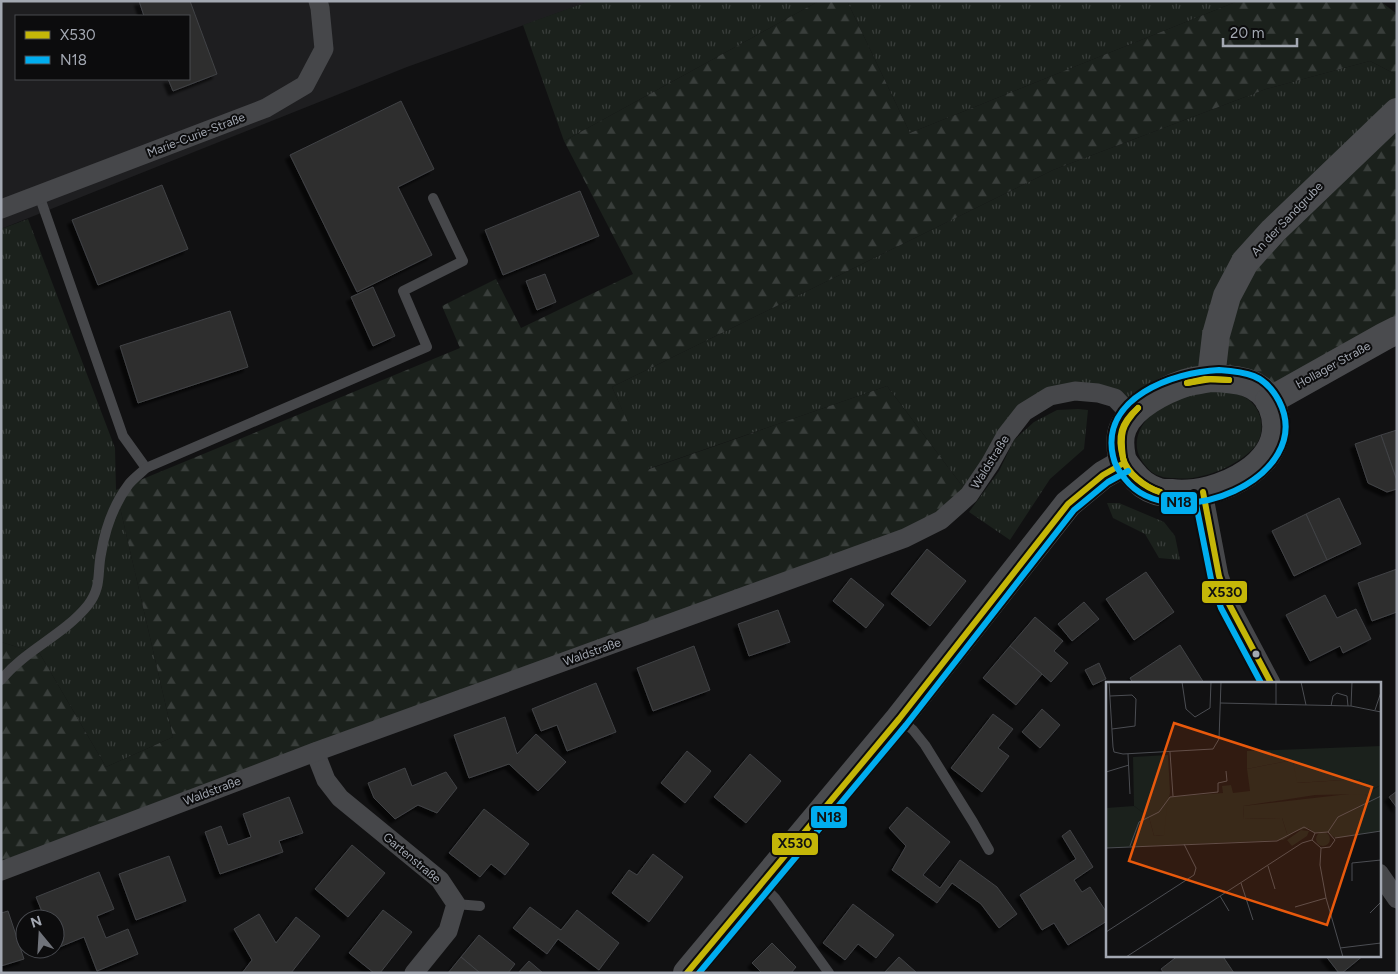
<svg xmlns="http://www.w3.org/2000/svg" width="1398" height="974" font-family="Figtree,sans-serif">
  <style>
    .built { fill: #1e1e20; fill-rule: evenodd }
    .grass { fill: url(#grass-tufts) }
    .forest { fill: url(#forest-firs) }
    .building { fill: #2d2e2f; stroke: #414245; filter: url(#shadow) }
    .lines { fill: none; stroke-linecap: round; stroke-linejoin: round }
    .lane { stroke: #46474a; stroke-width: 10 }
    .street { stroke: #46474a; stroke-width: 19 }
    .secondary { stroke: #4a4b4e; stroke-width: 28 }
    .bus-1-casing { stroke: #0c0c0d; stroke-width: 10 }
    .bus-2-casing { stroke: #0c0c0d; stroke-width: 10 }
    .bus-1 { stroke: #c4b608; stroke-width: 6 }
    .bus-2 { stroke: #00adef; stroke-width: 6 }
    .bus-dot { fill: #a3a8b2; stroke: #0c0c0d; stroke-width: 2 }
    .labels { text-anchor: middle; stroke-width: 4; stroke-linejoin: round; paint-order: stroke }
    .street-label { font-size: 12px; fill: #a3a8b2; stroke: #0c0c0d }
    .inset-road { fill: none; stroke: #4b4d52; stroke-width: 1 }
    .view { fill: #e8590c; fill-opacity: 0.15; stroke: #e8590c; stroke-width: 2.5 }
    .inset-edge { fill: none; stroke: #a3a8b2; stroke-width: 2.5 }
    .line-badge { stroke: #0c0c0d; stroke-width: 2 }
    .pale-badge-label { font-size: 14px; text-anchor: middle; font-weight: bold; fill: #111 }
  </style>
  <defs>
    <pattern id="grass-tufts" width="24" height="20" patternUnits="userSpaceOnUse" patternTransform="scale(1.25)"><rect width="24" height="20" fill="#1b211c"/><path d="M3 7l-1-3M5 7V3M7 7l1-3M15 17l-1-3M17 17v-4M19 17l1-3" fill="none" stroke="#393e3b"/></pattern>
    <pattern id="forest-firs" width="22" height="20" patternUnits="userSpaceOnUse" patternTransform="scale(1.25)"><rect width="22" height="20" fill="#1b211c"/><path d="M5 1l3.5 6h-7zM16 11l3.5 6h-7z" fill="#393e3b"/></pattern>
    <filter id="shadow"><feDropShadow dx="-4.5" dy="4.5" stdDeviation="1" flood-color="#0009"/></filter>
  </defs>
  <rect width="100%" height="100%" fill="#111112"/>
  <path class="built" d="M1,1H591L407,67L1,229ZM16,16H189V79H16Z"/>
  <g class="grass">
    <polygon points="590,1 819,1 564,141 523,25"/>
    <polygon points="847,1 1238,1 910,133"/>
    <polygon points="1370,61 1397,75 1397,112 1213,356 1131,415 1098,393 1024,412 969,495 887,386 648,469 612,387 1053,170 1266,89"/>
    <polygon points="28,219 115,448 116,490 173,737 106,767 40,654 1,642 1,229"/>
    <path d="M1213,389C1225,391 1236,392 1246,398C1261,407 1267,430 1256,445C1241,465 1200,482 1175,478C1170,478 1164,478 1160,476C1153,474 1149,470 1145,465C1130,447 1137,427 1154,412C1157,409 1163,407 1167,405C1175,402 1183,397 1191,394C1198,392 1206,391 1213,389Z"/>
    <polygon points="1078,409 1088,410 1084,449 1050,479 1010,540 969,512 999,471 1014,440 1034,422 1057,410"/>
    <polygon points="1107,503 1119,503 1164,522 1175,536 1180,560 1159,558 1145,534 1113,518"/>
  </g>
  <g class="forest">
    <polygon points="819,1 847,1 910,133 1238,1 1380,1 1397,14 1397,75 1370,61 1266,89 1053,170 612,387 649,469 887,386 969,495 941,520 1,872 1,642 40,654 106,767 173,737 116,490 460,348 442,306 496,279 521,328 633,274 564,141"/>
    <polygon points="1397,112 1397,330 1269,401 1213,356 1227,296"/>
  </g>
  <g class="building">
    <polygon points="139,1 190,1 217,74 173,91 168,79 189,79 189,16 144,16"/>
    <polygon points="401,101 434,169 398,187 432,255 357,292 290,155"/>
    <polygon points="162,185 188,249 98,285 72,220"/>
    <polygon points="580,191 599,236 503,275 485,230"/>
    <polygon points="545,274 556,302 537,310 526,281"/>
    <polygon points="373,287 395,336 373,346 351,297"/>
    <polygon points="230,311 248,367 138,403 120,346"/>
    <polygon points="1397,430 1397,481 1381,435"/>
    <polygon points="1381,435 1397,481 1397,489 1387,492 1368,483 1355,444"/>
    <polygon points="1339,498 1361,544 1327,560 1306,514"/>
    <polygon points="1306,514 1327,560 1294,576 1272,531"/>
    <polygon points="927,549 966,581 930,626 891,594"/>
    <polygon points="1397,569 1397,612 1372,621 1358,583"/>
    <polygon points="1146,572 1174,612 1134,640 1106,599"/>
    <polygon points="851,578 884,605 866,628 833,601"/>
    <polygon points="1325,595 1337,618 1356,609 1371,639 1343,653 1340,646 1310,661 1286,615"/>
    <polygon points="1084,602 1099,619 1072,641 1058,624"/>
    <polygon points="778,610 790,642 749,656 738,624"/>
    <polygon points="1035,617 1063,641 1054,651 1068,663 1051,682 1010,646"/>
    <polygon points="1180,645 1204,683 1133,683 1130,678"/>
    <polygon points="694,646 710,690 653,711 637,668"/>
    <polygon points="1010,646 1042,674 1016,705 983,678"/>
    <polygon points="1099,663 1106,679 1093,685 1085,670"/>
    <polygon points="596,683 616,732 567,751 557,725 541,731 532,709"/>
    <polygon points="1042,709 1060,725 1040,748 1022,732"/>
    <polygon points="993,714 1013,729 998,748 1009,756 982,792 951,768"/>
    <polygon points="505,717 517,754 536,734 566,762 538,791 509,764 469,778 454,735"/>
    <polygon points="687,751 711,771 685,803 661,783"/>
    <polygon points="750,754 781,781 746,823 714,797"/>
    <polygon points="405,768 412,786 446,772 457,788 437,813 418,805 395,819 374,798 368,783"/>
    <polygon points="1397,791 1397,808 1389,797"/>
    <polygon points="289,797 303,833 279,841 283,852 220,874 205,832 221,826 228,845 251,837 243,814"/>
    <polygon points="907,807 950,842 923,875 940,888 960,860 997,887 1017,914 999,928 981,904 952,883 937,903 892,870 906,846 889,828"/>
    <polygon points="484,809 529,844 505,875 491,864 480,877 449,853"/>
    <polygon points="1070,830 1093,867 1074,880 1082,892 1090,887 1107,913 1107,921 1068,945 1054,923 1042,930 1020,895 1076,859 1062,836"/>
    <polygon points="352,845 385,873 348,917 315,889"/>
    <polygon points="653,854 683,877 649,922 612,893 629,870 637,875"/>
    <polygon points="169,856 186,901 136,920 119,874"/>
    <polygon points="99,872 114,909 97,916 106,938 128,929 138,954 97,971 84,937 57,948 55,944 55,919 45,919 36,897"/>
    <polygon points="853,904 894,935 876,958 858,944 845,960 823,943"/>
    <polygon points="530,907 561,930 577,910 619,943 599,970 558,939 547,954 513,928"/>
    <polygon points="383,910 412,932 380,973 374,973 349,953"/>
    <polygon points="8,911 24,959 1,966 1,913"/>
    <polygon points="259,914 276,943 296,917 320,936 291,973 242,973 252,960 234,929"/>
    <polygon points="479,935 515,964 508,973 480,973 461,957"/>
    <polygon points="772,943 796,967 791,973 762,973 752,963"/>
    <polygon points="1179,955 1222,955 1234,973 1164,973 1161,969"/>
    <polygon points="1325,955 1364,955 1342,973 1339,973"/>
    <polygon points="461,957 480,973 448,973"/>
    <polygon points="899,957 917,973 884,973"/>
    <polygon points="529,961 543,973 518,973"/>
  </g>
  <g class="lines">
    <g class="lane">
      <polyline points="39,195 123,436 146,468"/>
      <path d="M1,680C25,650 64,635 88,605C102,587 97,573 101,554C105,529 114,504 129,484C134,478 141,473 146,468L427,347L403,291L463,261L433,198"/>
      <polyline points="900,719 913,730 925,745 973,822 989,850"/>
      <polyline points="762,885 775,898 829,973"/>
      <polyline points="456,904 480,906"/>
    </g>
    <g class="street">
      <polyline points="1,209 266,108 305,85 324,49 320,8 318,1"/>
      <polyline points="1203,492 1219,576 1229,604 1271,683"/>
      <polyline points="315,752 326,780 340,798 440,880 456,904 448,931 414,973"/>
      <polyline points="1,871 315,752 905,538 941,520 969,495 990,464 1006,435 1024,412 1050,396 1075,391 1098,393 1115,398 1131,415"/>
      <polyline points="1379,873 1397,899"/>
    </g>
    <g class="secondary">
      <path d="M1211,378C1236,379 1261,380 1272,406C1295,463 1217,499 1171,493C1166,493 1160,493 1156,491C1147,488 1138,481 1132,473C1128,468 1124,464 1122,458C1120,448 1119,437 1123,428C1132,406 1164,390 1185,383C1194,380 1203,380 1211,378Z"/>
      <polyline points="1211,378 1216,335 1227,296 1245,262 1273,231 1397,112"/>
      <polyline points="1269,401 1385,336 1397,330"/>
      <polyline points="687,973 899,719 1068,504 1103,475 1124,463"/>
    </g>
    <g class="bus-1-casing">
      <g id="bus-1">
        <polyline points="1187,383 1205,379 1229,380"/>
        <polyline points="1187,383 1211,379 1229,380"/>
        <path d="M1123,458C1127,473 1145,487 1160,492"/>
        <path d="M1123,458C1125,473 1146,488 1160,492"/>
        <path d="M1123,458C1117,436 1121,423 1138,408"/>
        <path d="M1123,458C1120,434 1121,426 1138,408"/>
        <polyline points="1203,492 1219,576 1229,604 1271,683"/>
        <polyline points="687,973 899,719 1068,504 1103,475 1124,463"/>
      </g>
    </g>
    <g class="bus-2-casing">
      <g id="bus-2">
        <path d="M1219,370C1246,372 1265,374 1279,401C1318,477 1172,539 1125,479C1119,471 1115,466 1113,456C1100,398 1173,372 1219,370Z"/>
        <polyline points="1194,494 1211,579 1221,608 1261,683"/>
        <polyline points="699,973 906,725 1074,510 1108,482 1128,471"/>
      </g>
    </g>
    <use href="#bus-1" class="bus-1"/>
    <use href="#bus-2" class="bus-2"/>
  </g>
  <circle class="bus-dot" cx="1256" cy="654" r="4.5"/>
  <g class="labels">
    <g class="street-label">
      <text transform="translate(196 135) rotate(-21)" y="4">Marie-Curie-Straße</text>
      <text transform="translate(1287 219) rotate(-46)" y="4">An der Sandgrube</text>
      <text transform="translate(1333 365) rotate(-29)" y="4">Hollager Straße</text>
      <text transform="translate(990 462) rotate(-58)" y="4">Waldstraße</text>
      <text transform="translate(592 652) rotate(-20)" y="4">Waldstraße</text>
      <text transform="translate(212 791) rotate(-21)" y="4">Waldstraße</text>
      <text transform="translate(412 858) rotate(40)" y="4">Gartenstraße</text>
    </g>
  </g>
  <g transform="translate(1106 682)">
    <rect width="275" height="275" fill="#111112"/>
    <path d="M275,64V103L265,108L253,97L190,101L187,78L141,87V69ZM62,73L64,110L59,153L48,154L43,135L28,124L27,75ZM243,112H259L265,119L222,150L209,151L202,146L190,149L182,155L176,136L138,137L137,124ZM195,148L203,149L201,154L186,164L181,158ZM210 157a7 7 0 1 1 14 0a7 7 0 1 1-14 0Z" fill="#1b211c"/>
    <path d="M187,78L191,101L253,97L266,108L275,103V149L229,156L222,150L228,139L265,118L259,112L209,113L137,124L138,137L176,136L182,155L177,158L0,166V126L28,124L43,135L48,154L58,153L62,115L117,111L116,104L125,103L127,111L144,109L141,87Z" fill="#1b211c"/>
    <path class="inset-road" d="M3,0L7,65L8,70L17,72L107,67L113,57L115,0M76,0L80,27L89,35L104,26L105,0M195,0L200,23M4,14L26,13L30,17L29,44L6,47M114,21L245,24L275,30M170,23V0M225,24L227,14L231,11L241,14L242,24M245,24L246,0M269,28L275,10M64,70L67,114M22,72L24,112M0,90L23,83M222,150L232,135L275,114M229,156L275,149M24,164L33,140L53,130L64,115L112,110V101L121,99L120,89M0,166L171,159L198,145L209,151M215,166L214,183L220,216L237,275M162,184L169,207M246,199V181L275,178M135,201L147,238M114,214L123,229M189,225L220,216M264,231L275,220M0,250L88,193L90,186L78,162M234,266L275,261M20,275L196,161L206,158L209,151L222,150L229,158L224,165L215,166L206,158"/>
    <path class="view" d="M68,41L266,105L221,243L23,179Z"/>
    <rect width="275" height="275" class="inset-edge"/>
  </g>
  <g class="line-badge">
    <rect x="1160" y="491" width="38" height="24" rx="5" fill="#00adef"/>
    <rect x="1201" y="580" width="47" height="24" rx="5" fill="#c4b608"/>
    <rect x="810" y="805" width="38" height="24" rx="5" fill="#00adef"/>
    <rect x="771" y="832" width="48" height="24" rx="5" fill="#c4b608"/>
  </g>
  <g class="pale-badge-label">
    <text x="1179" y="507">N18</text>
    <text x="1225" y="597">X530</text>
    <text x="829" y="822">N18</text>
    <text x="795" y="848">X530</text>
  </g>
  <rect width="1398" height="974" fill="none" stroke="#a3a8b2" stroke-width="5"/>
  <rect x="15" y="15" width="175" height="65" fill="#0c0c0d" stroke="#484a4f"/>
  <rect x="25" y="31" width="25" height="8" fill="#c4b608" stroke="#484a4f"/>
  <text x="60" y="40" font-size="15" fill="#a3a8b2">X530</text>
  <rect x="25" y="56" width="25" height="8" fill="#00adef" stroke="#484a4f"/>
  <text x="60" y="65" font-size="15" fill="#a3a8b2">N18</text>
  <g transform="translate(40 934) rotate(342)"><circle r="24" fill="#0c0c0d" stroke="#484a4f"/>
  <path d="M0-4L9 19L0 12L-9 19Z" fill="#70737a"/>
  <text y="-8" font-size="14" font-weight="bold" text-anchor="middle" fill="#a3a8b2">N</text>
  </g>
  <path d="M1223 38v8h74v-8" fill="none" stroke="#a3a8b2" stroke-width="2.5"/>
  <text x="1230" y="38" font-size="15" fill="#a3a8b2" stroke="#0c0c0d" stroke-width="4" paint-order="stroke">20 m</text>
</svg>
